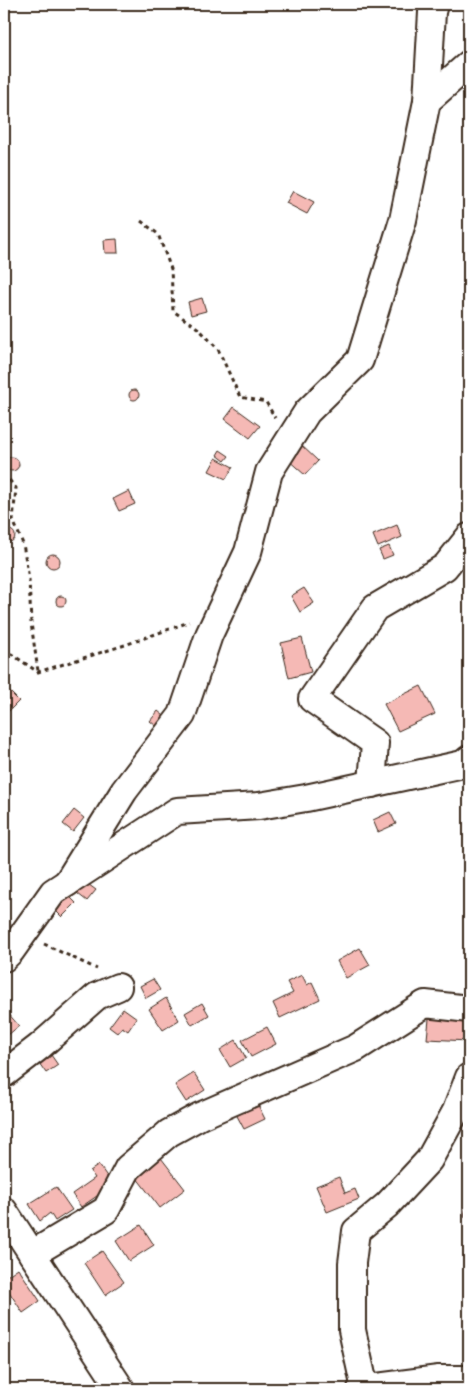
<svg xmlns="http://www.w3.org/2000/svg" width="473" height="1393" font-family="'Gochi Hand',sans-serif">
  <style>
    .building { fill: #f5b9b5; stroke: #3b2a1e }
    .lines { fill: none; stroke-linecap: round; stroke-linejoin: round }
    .minor-casing { stroke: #3b2a1e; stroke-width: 30 }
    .path { stroke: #3b2a1e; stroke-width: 3; stroke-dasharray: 4 4; stroke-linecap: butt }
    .minor { stroke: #fff; stroke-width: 26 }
  </style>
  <rect width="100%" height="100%" fill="#fff"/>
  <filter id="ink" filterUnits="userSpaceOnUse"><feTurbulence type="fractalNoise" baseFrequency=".02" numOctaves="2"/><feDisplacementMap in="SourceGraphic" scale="10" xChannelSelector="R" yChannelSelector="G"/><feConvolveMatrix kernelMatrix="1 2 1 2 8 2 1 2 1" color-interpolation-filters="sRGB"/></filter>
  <g filter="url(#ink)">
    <g class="building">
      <polygon points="293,191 314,202 307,214 286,203"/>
      <polygon points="117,239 118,253 105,253 104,240"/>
      <polygon points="202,298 206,311 191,315 188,302"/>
      <circle cx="134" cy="395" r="5"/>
      <polygon points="234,407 260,426 250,438 225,419"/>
      <polygon points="300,444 318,461 305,475 287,459"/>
      <polygon points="220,450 229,456 225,461 217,455"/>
      <circle cx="12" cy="464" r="7"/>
      <polygon points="216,458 233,467 226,479 209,471"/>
      <polygon points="129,491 135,504 119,511 113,499"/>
      <polygon points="397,525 402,537 378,547 373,535"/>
      <circle cx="9" cy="536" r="6"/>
      <polygon points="389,546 393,555 383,559 379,550"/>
      <circle cx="53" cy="561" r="7"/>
      <polygon points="304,588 314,603 300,612 291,596"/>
      <circle cx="61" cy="601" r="5"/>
      <polygon points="302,638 311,672 289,678 281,643"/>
      <polygon points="421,686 435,714 398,731 384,704"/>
      <polygon points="5,687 19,701 7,713 4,710 4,688"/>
      <polygon points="158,711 169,720 161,730 150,721"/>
      <polygon points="74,810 84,818 73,832 63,824"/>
      <polygon points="390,812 396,824 378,832 373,820"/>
      <polygon points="81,879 96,890 87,901 73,890"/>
      <polygon points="68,895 76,903 62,917 53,908"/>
      <polygon points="360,948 370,965 346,978 337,961"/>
      <polygon points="302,975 307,985 312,982 320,999 280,1018 273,1003 293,993 287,982"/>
      <polygon points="153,979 160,990 146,998 140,986"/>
      <polygon points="166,998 179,1020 163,1030 149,1009"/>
      <polygon points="202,1003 209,1015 192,1025 185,1013"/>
      <polygon points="123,1008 137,1018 128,1031 122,1027 117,1033 109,1027"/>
      <polygon points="7,1012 19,1026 8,1035 4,1030 4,1014"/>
      <polygon points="429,1019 469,1021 469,1041 427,1039"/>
      <polygon points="267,1027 276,1044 251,1057 242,1040"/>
      <polygon points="236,1040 246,1058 230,1067 220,1050"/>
      <polygon points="51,1055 58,1065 46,1073 39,1063"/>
      <polygon points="194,1073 205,1090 186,1102 175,1085"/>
      <polygon points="257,1103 265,1119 244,1129 236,1114"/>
      <polygon points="158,1154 185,1189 160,1208 133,1173"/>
      <polygon points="99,1165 113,1185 81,1207 72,1194 95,1178 90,1171"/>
      <polygon points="339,1177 345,1193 355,1189 359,1199 327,1212 316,1186"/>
      <polygon points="469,1186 469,1218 464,1217"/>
      <polygon points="56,1187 72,1210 55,1221 50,1213 40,1221 29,1204"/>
      <polygon points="141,1225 154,1245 129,1261 116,1241"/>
      <polygon points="102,1251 124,1282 105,1295 84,1263"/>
      <polygon points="18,1268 40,1301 23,1313 4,1284 4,1278"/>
    </g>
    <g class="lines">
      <g class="minor-casing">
        <g id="minor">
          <polyline points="427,101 469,64"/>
          <polyline points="372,784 375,743 312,699 375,608 445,567 469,537"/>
          <polyline points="67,883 124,791 182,715 209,635 248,552 269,472 307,412 360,360 403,220 427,101 432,12 434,4"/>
          <polyline points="4,958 11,951 53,892 177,811 259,806 306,798 463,764 469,759"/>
          <polyline points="4,1074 39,1047 97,996 118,987"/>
          <polyline points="4,1211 121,1389"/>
          <polyline points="32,1254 106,1210 128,1168 169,1133 200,1116 356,1048 425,1004 469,1009"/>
          <polyline points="361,1389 439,1379 469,1379"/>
          <polyline points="365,1389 352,1330 352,1263 356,1231 387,1205 429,1160 456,1111 469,1077"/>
        </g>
      </g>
      <g class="path">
        <polyline points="141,221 158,234 171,269 173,311 199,329 218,349 240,397 266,402 275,418"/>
        <polyline points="4,474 16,488 13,520 23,544 29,579 31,623 38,671"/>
        <polyline points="4,649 38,672 125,645 189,622"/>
        <polyline points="44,944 97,969"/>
      </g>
      <use href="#minor" class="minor"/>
    </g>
  </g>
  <rect width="473" height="1393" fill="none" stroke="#fff" stroke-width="20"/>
  <rect x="10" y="10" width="453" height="1373" fill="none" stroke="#3b2a1e" stroke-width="2" filter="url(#ink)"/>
</svg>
